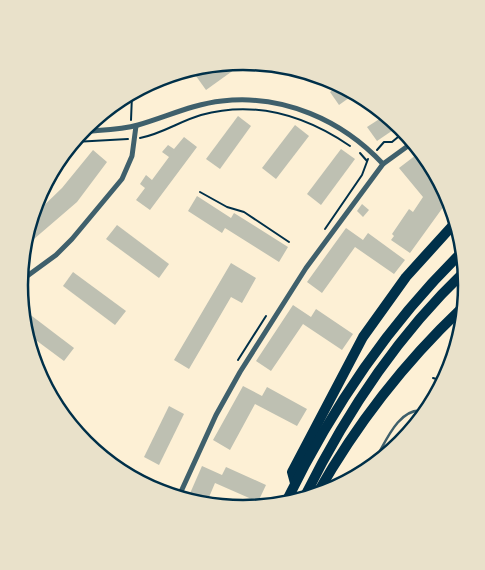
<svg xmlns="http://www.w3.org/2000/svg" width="485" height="570" font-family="'Zilla Slab',serif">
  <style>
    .building { fill: #bec0b2 }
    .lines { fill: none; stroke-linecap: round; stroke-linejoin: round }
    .path { stroke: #003049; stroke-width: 2 }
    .service { stroke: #3f606c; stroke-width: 2.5 }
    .minor { stroke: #3f606c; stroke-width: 5 }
    .motorway { stroke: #003049; stroke-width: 10 }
    .rim { fill: none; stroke: #003049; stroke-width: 2.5 }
  </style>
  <rect width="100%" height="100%" fill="#fdf0d5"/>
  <g class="building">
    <polygon points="243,61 245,62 206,90 196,76 205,69"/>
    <polygon points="339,85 353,95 339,105 330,92"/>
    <polygon points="238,116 251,126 220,169 206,159"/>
    <polygon points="384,116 399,126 377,141 367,127"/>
    <polygon points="295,125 309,136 276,179 262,168"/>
    <polygon points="184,137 197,147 150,210 136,200 145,188 140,184 146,175 152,180 169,157 162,152 168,145 174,149"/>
    <polygon points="341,149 355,159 321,205 307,194"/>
    <polygon points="93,150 107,162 77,202 27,245 32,217 62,188"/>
    <polygon points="416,155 449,199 410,253 391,240 394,236 392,234 409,209 413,212 423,197 399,168"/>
    <polygon points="197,196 231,218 234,213 288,247 279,262 225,228 222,233 188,211"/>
    <polygon points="362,204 369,210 363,217 357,211"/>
    <polygon points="117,225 169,264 159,278 106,239"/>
    <polygon points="346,228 363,240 368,233 405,260 394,274 355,247 322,293 307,282"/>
    <polygon points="231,263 256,278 242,303 231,297 189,369 174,360"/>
    <polygon points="73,272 126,311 115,325 63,286"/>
    <polygon points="293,305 311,317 316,309 353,334 342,350 303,324 271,371 256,361"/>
    <polygon points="24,310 74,348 64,361 29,335"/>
    <polygon points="243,386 262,396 267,387 307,409 297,426 255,404 230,450 213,440"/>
    <polygon points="169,406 184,414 159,465 144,457"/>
    <polygon points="403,432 407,434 396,446"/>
    <polygon points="202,466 222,475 226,467 266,485 258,502 215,483 207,502 188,498"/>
  </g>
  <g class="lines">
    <g class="path">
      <polyline points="131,120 132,95"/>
      <path d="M140,138C162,134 180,121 201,115C255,100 306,116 350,146"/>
      <polyline points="74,142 128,139"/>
      <polyline points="377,150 384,142 392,142 404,132"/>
      <polyline points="360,153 367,161"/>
      <polyline points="200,192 227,207 244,212 289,242"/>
      <polyline points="325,229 362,175 368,159"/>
      <polyline points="238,360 266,316"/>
      <polyline points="433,378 443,381"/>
    </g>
    <path class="service" d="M380,457V451C388,436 402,407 423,411"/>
    <g class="minor">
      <path d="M81,132C100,130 120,130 138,125C166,117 193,104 222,101C283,94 342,120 383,164"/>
      <polyline points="19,282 56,255 72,239 122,179 132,156 136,126"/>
      <polyline points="179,496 216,415 240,372 306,268 383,164 412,143"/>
    </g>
    <g class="motorway">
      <polyline points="295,483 292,472 363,337 406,277 454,224"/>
      <path d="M317,494C356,425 404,363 461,309"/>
      <path d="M305,496C346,413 397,336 464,272"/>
      <path d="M287,500C332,408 387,326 460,254"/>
    </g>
  </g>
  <path d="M0 0H485V570H0ZM28 285a215 215 0 1 1 430 0a215 215 0 1 1-430 0Z" fill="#e9e1ca" fill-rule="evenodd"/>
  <path class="rim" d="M28 285a215 215 0 1 1 430 0a215 215 0 1 1-430 0Z"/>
</svg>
